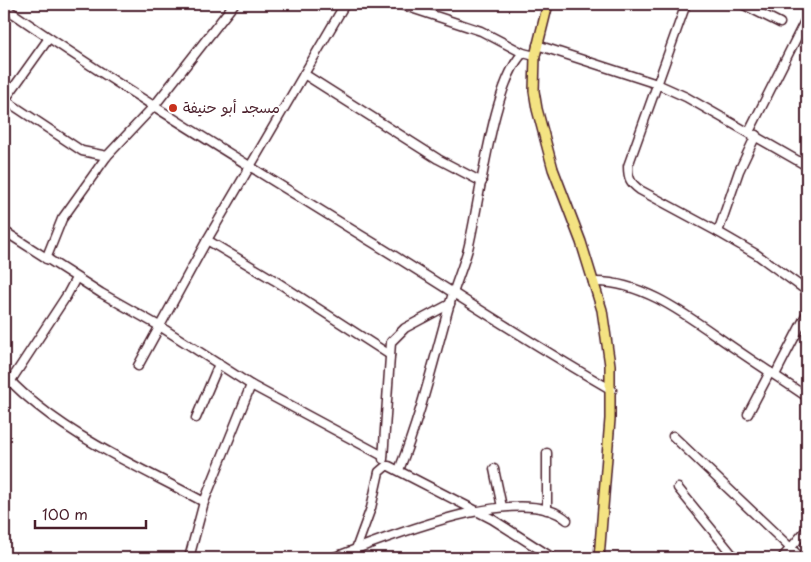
<svg xmlns="http://www.w3.org/2000/svg" width="811" height="562" font-family="'Playpen Sans','Playpen Sans Arabic',sans-serif">
  <style>
    .lines { fill: none; stroke-linecap: round; stroke-linejoin: round }
    .minor-casing { stroke: #4a1f2b; stroke-width: 11 }
    .major-casing { stroke: #4a1f2b; stroke-width: 12 }
    .minor { stroke: #fff; stroke-width: 8 }
    .major { stroke: #f4e382; stroke-width: 9 }
    .poi-dot { fill: #c8321e; stroke: #fff; stroke-width: 2 }
    .labels { text-anchor: middle; stroke-width: 4.5; stroke-linejoin: round; paint-order: stroke }
    .poi-label { font-size: 15px; fill: #4a1f2b; stroke: #fff; text-anchor: start }
  </style>
  <rect width="100%" height="100%" fill="#fff"/>
  <filter id="ink" filterUnits="userSpaceOnUse"><feTurbulence type="fractalNoise" baseFrequency=".02" numOctaves="2"/><feDisplacementMap in="SourceGraphic" scale="10" xChannelSelector="R" yChannelSelector="G"/><feConvolveMatrix kernelMatrix="1 2 1 2 8 2 1 2 1" color-interpolation-filters="sRGB"/></filter>
  <g filter="url(#ink)">
    <g class="lines">
      <g class="minor-casing">
        <g id="minor">
          <polyline points="399,4 481,31 523,53 535,56"/>
          <path d="M686,4L628,166C628,178 630,183 640,190L718,232"/>
          <polyline points="742,4 780,23"/>
          <path d="M4,7C122,89 245,163 367,239C449,289 529,343 612,390"/>
          <polyline points="537,45 657,84 686,97 807,166"/>
          <polyline points="304,74 438,159 482,182"/>
          <polyline points="5,100 82,151 107,156"/>
          <polyline points="4,101 49,38"/>
          <polyline points="749,132 807,17"/>
          <polyline points="756,135 739,171 718,232 756,254 807,291"/>
          <polyline points="4,231 101,293 161,327 251,385 383,456"/>
          <polyline points="207,240 274,280 390,355"/>
          <polyline points="46,259 62,219 107,156 155,105 234,4"/>
          <path d="M593,282C646,280 695,322 737,350C760,366 784,381 807,397"/>
          <polyline points="138,366 207,240 345,4"/>
          <path d="M4,373C13,386 25,395 37,405C88,446 147,471 204,502"/>
          <polyline points="775,375 807,313"/>
          <polyline points="10,382 67,295 76,278"/>
          <polyline points="748,414 770,372"/>
          <polyline points="196,418 219,364"/>
          <polyline points="673,436 801,558"/>
          <polyline points="383,459 391,342 405,328 450,304"/>
          <polyline points="494,469 502,507"/>
          <path d="M399,470C421,415 434,359 450,303C455,285 463,267 468,249C480,202 492,84 523,53"/>
          <polyline points="678,488 735,558"/>
          <polyline points="547,510 547,453"/>
          <polyline points="189,558 204,502 251,385"/>
          <path d="M332,558C382,540 522,480 567,520"/>
          <polyline points="355,558 356,549 371,508 379,472 386,466 389,466 492,519 553,558"/>
          <polyline points="782,558 807,529"/>
        </g>
      </g>
      <g class="major-casing">
        <polyline id="major" points="548,4 535,56 534,91 537,109 553,169 581,242 602,310 610,365 610,419 599,558"/>
      </g>
      <use href="#minor" class="minor"/>
      <use href="#major" class="major"/>
    </g>
  </g>
  <circle class="poi-dot" cx="173" cy="108" r="5"/>
  <g class="labels">
    <g class="poi-label">
      <text x="183" y="113">مسجد أبو حنيفة</text>
    </g>
  </g>
  <rect width="811" height="562" fill="none" stroke="#fff" stroke-width="20"/>
  <rect x="10" y="10" width="791" height="542" fill="none" stroke="#4a1f2b" stroke-width="2" filter="url(#ink)"/>
  <path d="M35 520v8h111v-8" fill="none" stroke="#4a1f2b" stroke-width="2.5"/>
  <text x="42" y="520" font-size="15" fill="#4a1f2b" stroke="#ffffff" stroke-width="4" paint-order="stroke">100 m</text>
</svg>
